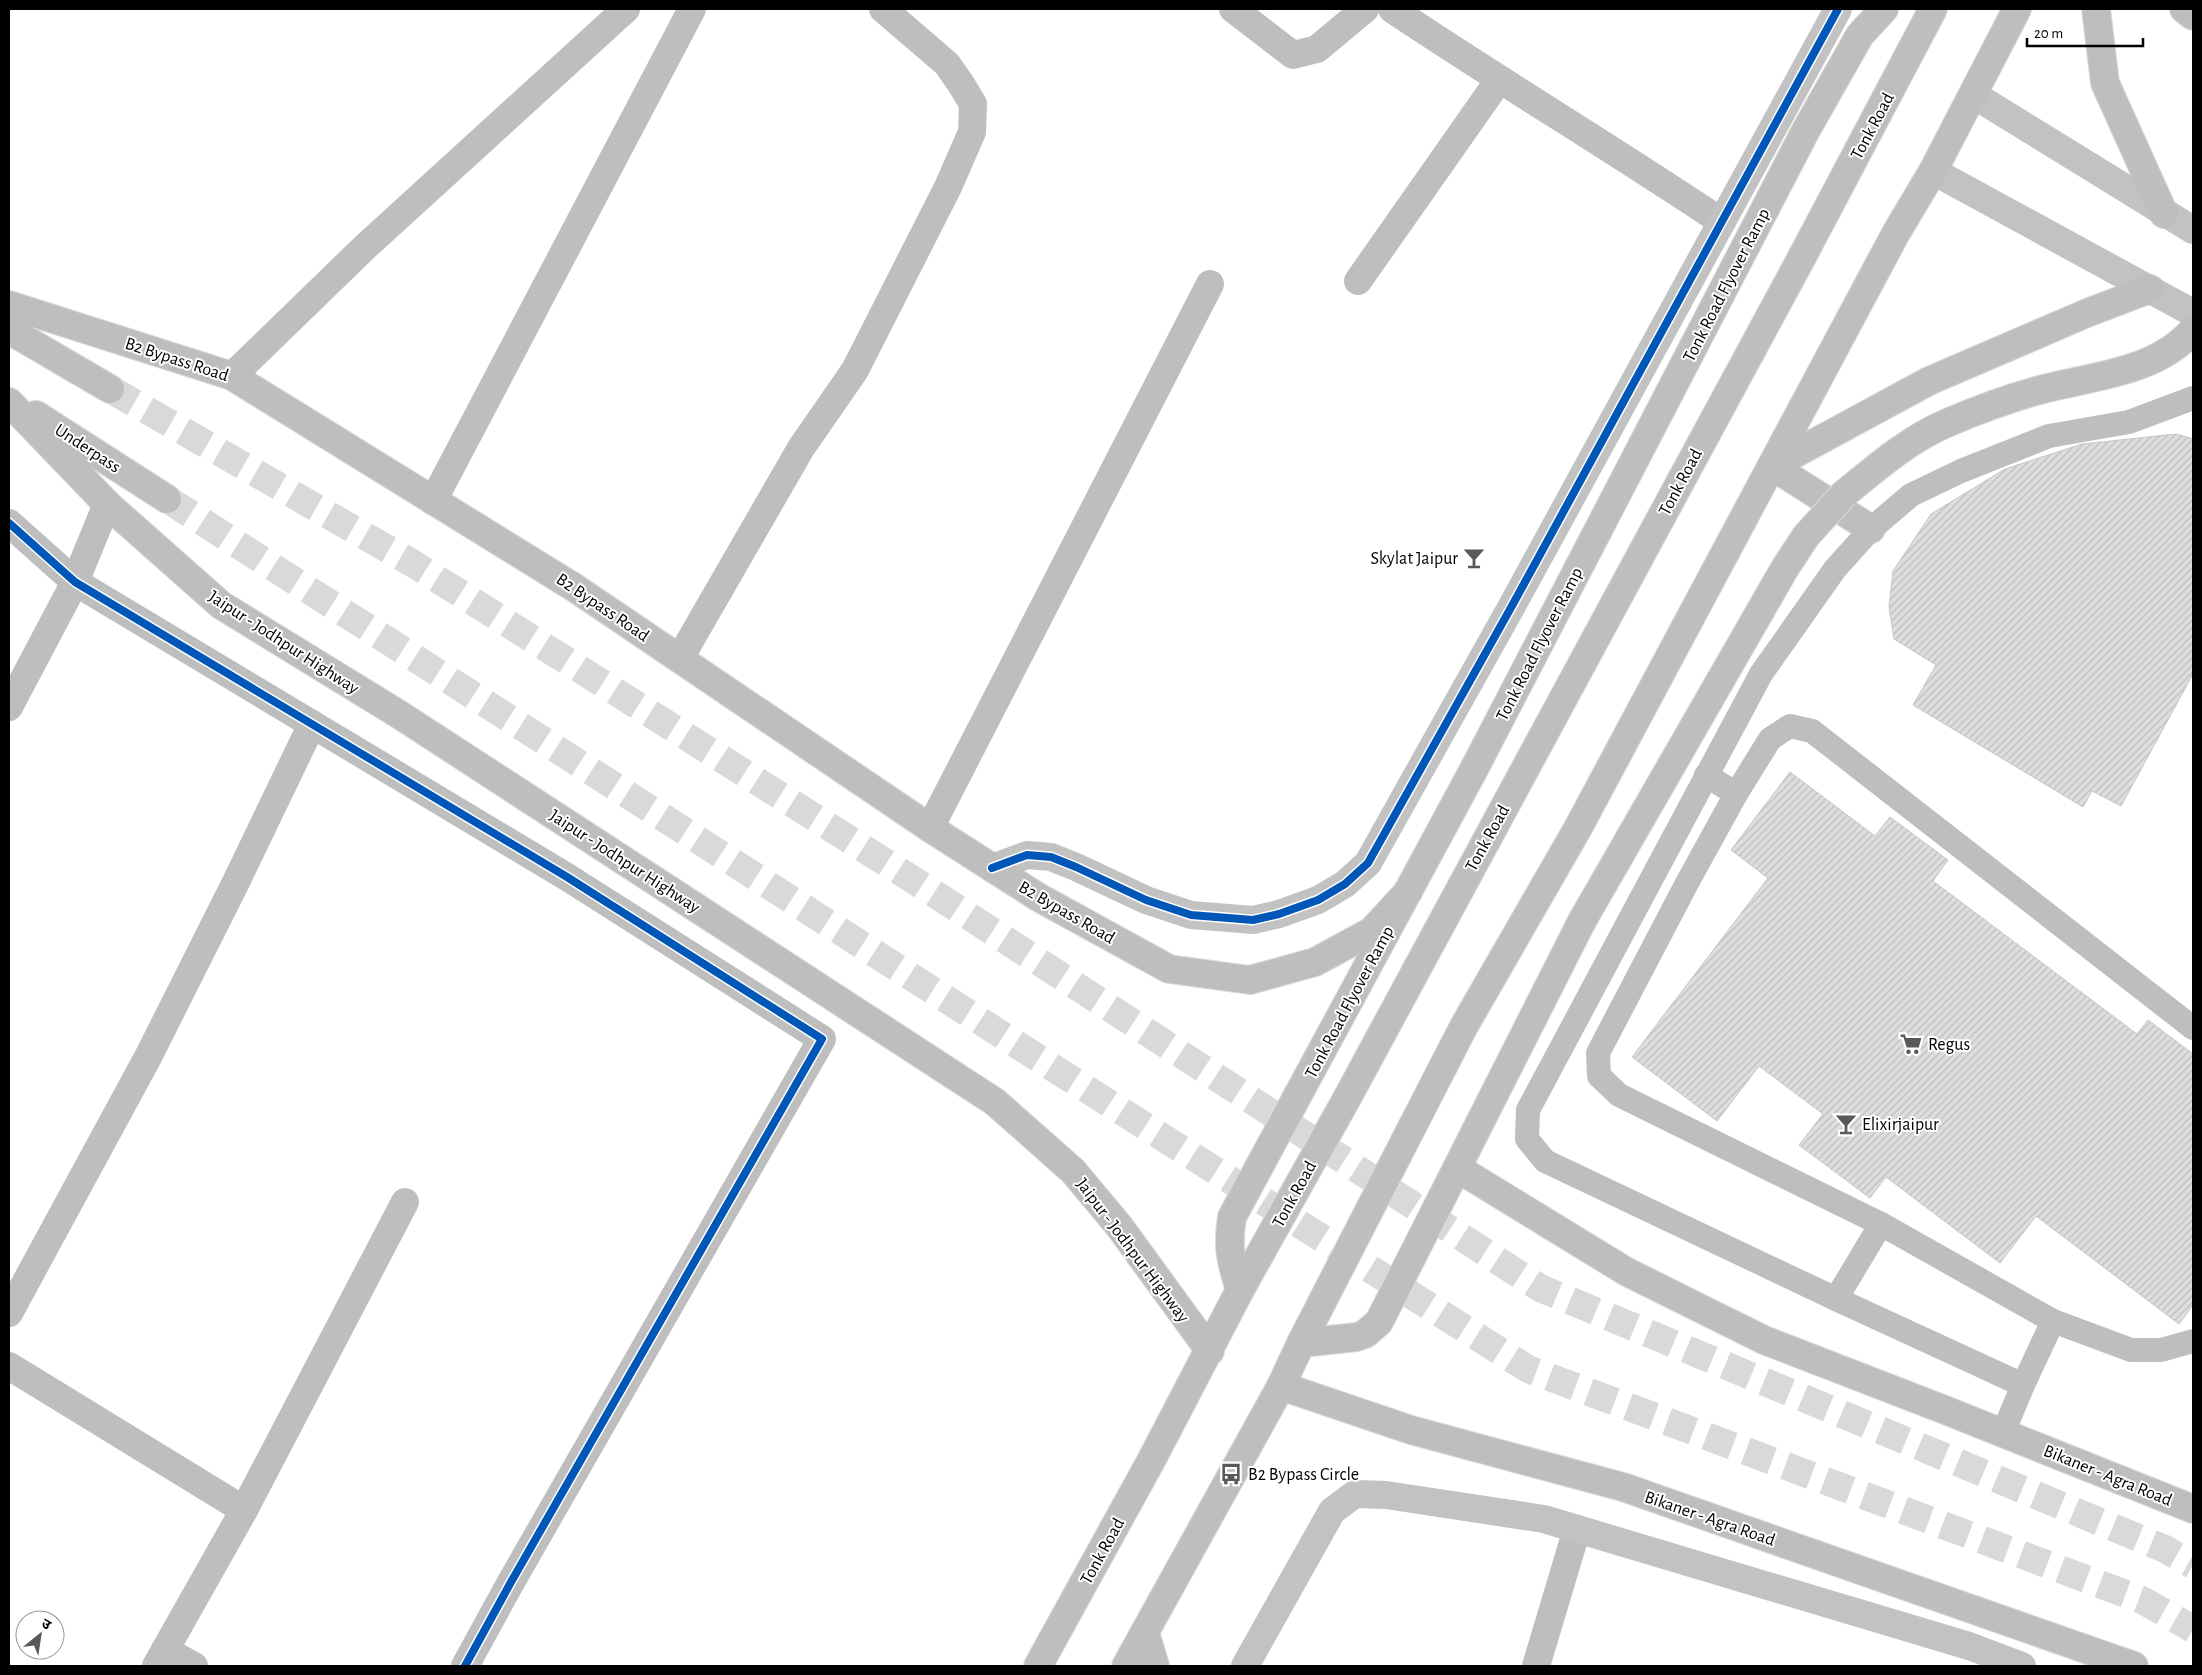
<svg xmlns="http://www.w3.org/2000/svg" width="2202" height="1675" font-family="'Alegreya Sans','Noto Sans Devanagari',sans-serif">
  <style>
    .building { fill: url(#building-hatch); stroke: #c6c6c6 }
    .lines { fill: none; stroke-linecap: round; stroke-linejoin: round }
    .primary-tunnel { stroke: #d9d9d9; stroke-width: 28; stroke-dasharray: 28 14; stroke-linecap: butt }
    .primary-casing { stroke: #dbdbdb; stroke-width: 30 }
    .lane { stroke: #bebebe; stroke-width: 24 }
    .street { stroke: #bebebe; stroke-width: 28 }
    .secondary { stroke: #c2c2c2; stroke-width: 28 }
    .primary { stroke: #bebebe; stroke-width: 28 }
    .primary-bridge-casing { stroke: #dbdbdb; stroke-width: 30; stroke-linecap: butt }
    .primary-bridge { stroke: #bebebe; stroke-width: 28 }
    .cycleway-casing { stroke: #fff; stroke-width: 11 }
    .cycleway { stroke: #0057b8; stroke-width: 8 }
    .labels { text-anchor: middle; stroke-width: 4; stroke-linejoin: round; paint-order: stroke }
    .street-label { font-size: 18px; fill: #000; stroke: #fff }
    .poi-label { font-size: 18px; fill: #000; stroke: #fff; text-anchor: start }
  </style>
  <defs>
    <pattern id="building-hatch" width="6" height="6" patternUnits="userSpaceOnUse" patternTransform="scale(1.25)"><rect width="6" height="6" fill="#dedede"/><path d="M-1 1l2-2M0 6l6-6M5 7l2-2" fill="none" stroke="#bdbdbd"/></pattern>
  </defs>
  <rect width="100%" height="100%" fill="#fff"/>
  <g class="building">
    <polygon points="2176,434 2193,439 2193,674 2121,806 2092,791 2083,807 1913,705 1936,665 1894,639 1889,607 1893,571 1931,514 2005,469 2082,444"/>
    <polygon points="1790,772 1875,836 1890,817 1948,860 1933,881 2137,1034 2148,1020 2193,1054 2193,1305 2179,1324 2036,1216 2000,1263 1886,1177 1870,1198 1799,1145 1823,1114 1759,1066 1717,1121 1632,1057 1768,878 1731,850"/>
  </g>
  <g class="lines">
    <g class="primary-tunnel">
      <polyline points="110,389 412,563 915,881 1540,1288 2165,1549 2193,1565"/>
      <polyline points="167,499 1055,1069 1528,1369 2142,1600 2193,1629"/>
    </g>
    <g class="primary-casing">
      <g id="primary">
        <polyline points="2096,9 2105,83 2164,214"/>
        <polyline points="2184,9 2193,16"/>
        <polyline points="9,305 232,376 575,588 930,828 1038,897 1169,969 1250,980 1315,962 1372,931 1408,892"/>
        <polyline points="9,330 110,389"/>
        <polyline points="9,402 107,504 221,605 400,715 995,1102 1073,1171 1119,1226 1210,1351"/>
        <polyline points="36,415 167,499"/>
        <path d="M1844,494C1876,468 1909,439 1947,423C1975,411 2007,399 2036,391C2089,376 2155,374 2193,330"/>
        <polyline points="1871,529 1772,466 1929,381 2087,313 2150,289"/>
        <polyline points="1457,1168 1627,1272 1764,1340 1945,1410 2193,1509"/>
        <path d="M1240,1290C1231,1261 1227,1248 1232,1217L1473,771L1806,130L1860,35L1884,9"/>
        <polyline points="1301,1343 1357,1337 1365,1334 1379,1322 1582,921"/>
        <polyline points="1281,1386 1411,1430 1623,1487 2134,1666"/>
        <polyline points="1145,1632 1155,1666"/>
        <polyline points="1038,1666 1152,1459 1240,1290 1346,1100 1802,257 1933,9"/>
        <polyline points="1126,1666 1281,1386 1301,1343 1464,1026 1578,828 1896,233 1933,171 2017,9"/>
      </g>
    </g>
    <g class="lane">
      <polyline points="1706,775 1736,794 1687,883 1598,1053 1599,1076 1619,1095 1881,1224 2053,1321 2131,1350 2161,1350 2193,1341"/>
      <polyline points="1736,794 1770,739 1790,726 1812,731 2193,1028"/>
      <polyline points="1836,1299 1881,1224"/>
      <polyline points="2023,1385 1836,1299 1545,1161 1527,1139 1528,1110 1761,674 1835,569 1871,529 1911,495 1961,471 2049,436 2129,422 2193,398"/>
      <polyline points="2003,1433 2023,1385 2053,1321"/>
    </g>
    <g class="street">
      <polyline points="1233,9 1293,55 1317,49 1365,9"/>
      <path d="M1392,9C1501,82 1613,149 1722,222"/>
      <polyline points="1358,281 1499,80"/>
      <polyline points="232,376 365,247 626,9"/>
      <polyline points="433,501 692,9"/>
      <polyline points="9,523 75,582 567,877 822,1039 511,1582 465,1666"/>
      <polyline points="680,658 801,448 855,370 948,187 972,132 973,104 961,84 947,64 883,9"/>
      <polyline points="9,707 75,582 107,504"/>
      <polyline points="930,828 1210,284"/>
      <polyline points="9,1313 148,1057 236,882 312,724"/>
      <polyline points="9,1366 244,1510"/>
      <polyline points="165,1650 194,1666"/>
      <polyline points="156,1666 244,1510 405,1202"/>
      <polyline points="1536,1666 1577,1529"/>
    </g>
    <g class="secondary">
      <polyline points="1974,95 2193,230"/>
      <polyline points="1933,171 2193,313"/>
      <polyline points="992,868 1027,855 1051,857 1076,867 1146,900 1191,915 1253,920 1279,914 1318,900 1345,884 1368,863 1513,604 1838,9"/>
      <polyline points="1245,1666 1332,1511 1355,1494 1386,1495 1544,1519 1969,1646 2022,1666"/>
    </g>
    <use href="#primary" class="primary"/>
    <g class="primary-bridge-casing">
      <polyline id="primary-bridge" points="1582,921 1785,568 1806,536 1844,494"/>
    </g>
    <use href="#primary-bridge" class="primary-bridge"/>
    <g class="cycleway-casing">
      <g id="cycleway">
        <polyline points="9,523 75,582 567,877 822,1039 511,1582 465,1666"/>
        <polyline points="992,868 1027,855 1051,857 1076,867 1146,900 1191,915 1253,920 1279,914 1318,900 1345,884 1368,863 1513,604 1838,9"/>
      </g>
    </g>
    <use href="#cycleway" class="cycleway"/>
  </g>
  <defs>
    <g id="bar-bare" transform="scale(1.725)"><path d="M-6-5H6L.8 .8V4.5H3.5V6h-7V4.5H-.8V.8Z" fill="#595959" stroke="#fff" stroke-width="2.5" paint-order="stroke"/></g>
    <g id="supermarket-bare" transform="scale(1.725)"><path d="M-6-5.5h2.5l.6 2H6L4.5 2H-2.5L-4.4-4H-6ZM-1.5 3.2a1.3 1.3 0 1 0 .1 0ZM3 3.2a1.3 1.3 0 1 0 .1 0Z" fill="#595959" stroke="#fff" stroke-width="2.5" paint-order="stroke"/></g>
    <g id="bus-bare" transform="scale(1.725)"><path d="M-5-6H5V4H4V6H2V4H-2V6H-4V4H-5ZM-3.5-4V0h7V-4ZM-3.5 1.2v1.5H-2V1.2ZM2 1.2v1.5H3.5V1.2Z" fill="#595959" stroke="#fff" stroke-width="2.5" paint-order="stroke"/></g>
  </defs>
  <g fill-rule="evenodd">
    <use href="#bar-bare" x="1474" y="558"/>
    <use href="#supermarket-bare" x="1911" y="1044"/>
    <use href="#bar-bare" x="1846" y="1124"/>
    <use href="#bus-bare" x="1231" y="1474"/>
  </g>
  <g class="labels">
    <g class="street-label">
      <text transform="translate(1872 126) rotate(-62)" y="6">Tonk Road</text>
      <text transform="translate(1726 285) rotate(-63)" y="6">Tonk Road Flyover Ramp</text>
      <text transform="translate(177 359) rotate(18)" y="6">B2 Bypass Road</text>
      <text transform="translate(88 448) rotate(33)" y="6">Underpass</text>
      <text transform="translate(1680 482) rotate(-62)" y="6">Tonk Road</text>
      <text transform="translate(603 607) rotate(34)" y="6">B2 Bypass Road</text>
      <text transform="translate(284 642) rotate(33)" y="6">Jaipur - Jodhpur Highway</text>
      <text transform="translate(1539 644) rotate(-63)" y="6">Tonk Road Flyover Ramp</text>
      <text transform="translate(1487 838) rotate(-61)" y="6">Tonk Road</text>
      <text transform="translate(625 861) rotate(33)" y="6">Jaipur - Jodhpur Highway</text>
      <text transform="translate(1067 912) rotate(30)" y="6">B2 Bypass Road</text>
      <text transform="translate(1349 1002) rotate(-62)" y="6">Tonk Road Flyover Ramp</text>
      <text transform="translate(1294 1194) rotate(-61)" y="6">Tonk Road</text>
      <text transform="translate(1133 1250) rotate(53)" y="6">Jaipur - Jodhpur Highway</text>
      <text transform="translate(2108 1475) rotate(22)" y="6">Bikaner - Agra Road</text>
      <text transform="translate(1710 1518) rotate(19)" y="6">Bikaner - Agra Road</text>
      <text transform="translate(1102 1551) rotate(-61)" y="6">Tonk Road</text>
    </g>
    <g class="poi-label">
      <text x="1458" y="564" text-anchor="end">Skylat Jaipur</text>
      <text x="1928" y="1050">Regus</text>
      <text x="1862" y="1130">Elixirjaipur</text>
      <text x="1248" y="1480">B2 Bypass Circle</text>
    </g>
  </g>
  <rect width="2202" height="1675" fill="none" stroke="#000000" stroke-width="20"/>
  <g transform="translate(40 1635) rotate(30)"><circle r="24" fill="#ffffff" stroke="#999999"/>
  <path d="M0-4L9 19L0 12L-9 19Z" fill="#595959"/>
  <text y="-8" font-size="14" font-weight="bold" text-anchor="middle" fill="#000000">उ</text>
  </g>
  <path d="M2027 38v8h116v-8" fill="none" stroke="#000000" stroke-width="2.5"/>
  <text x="2034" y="38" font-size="15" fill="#000000" stroke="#ffffff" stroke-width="4" paint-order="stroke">20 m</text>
</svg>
